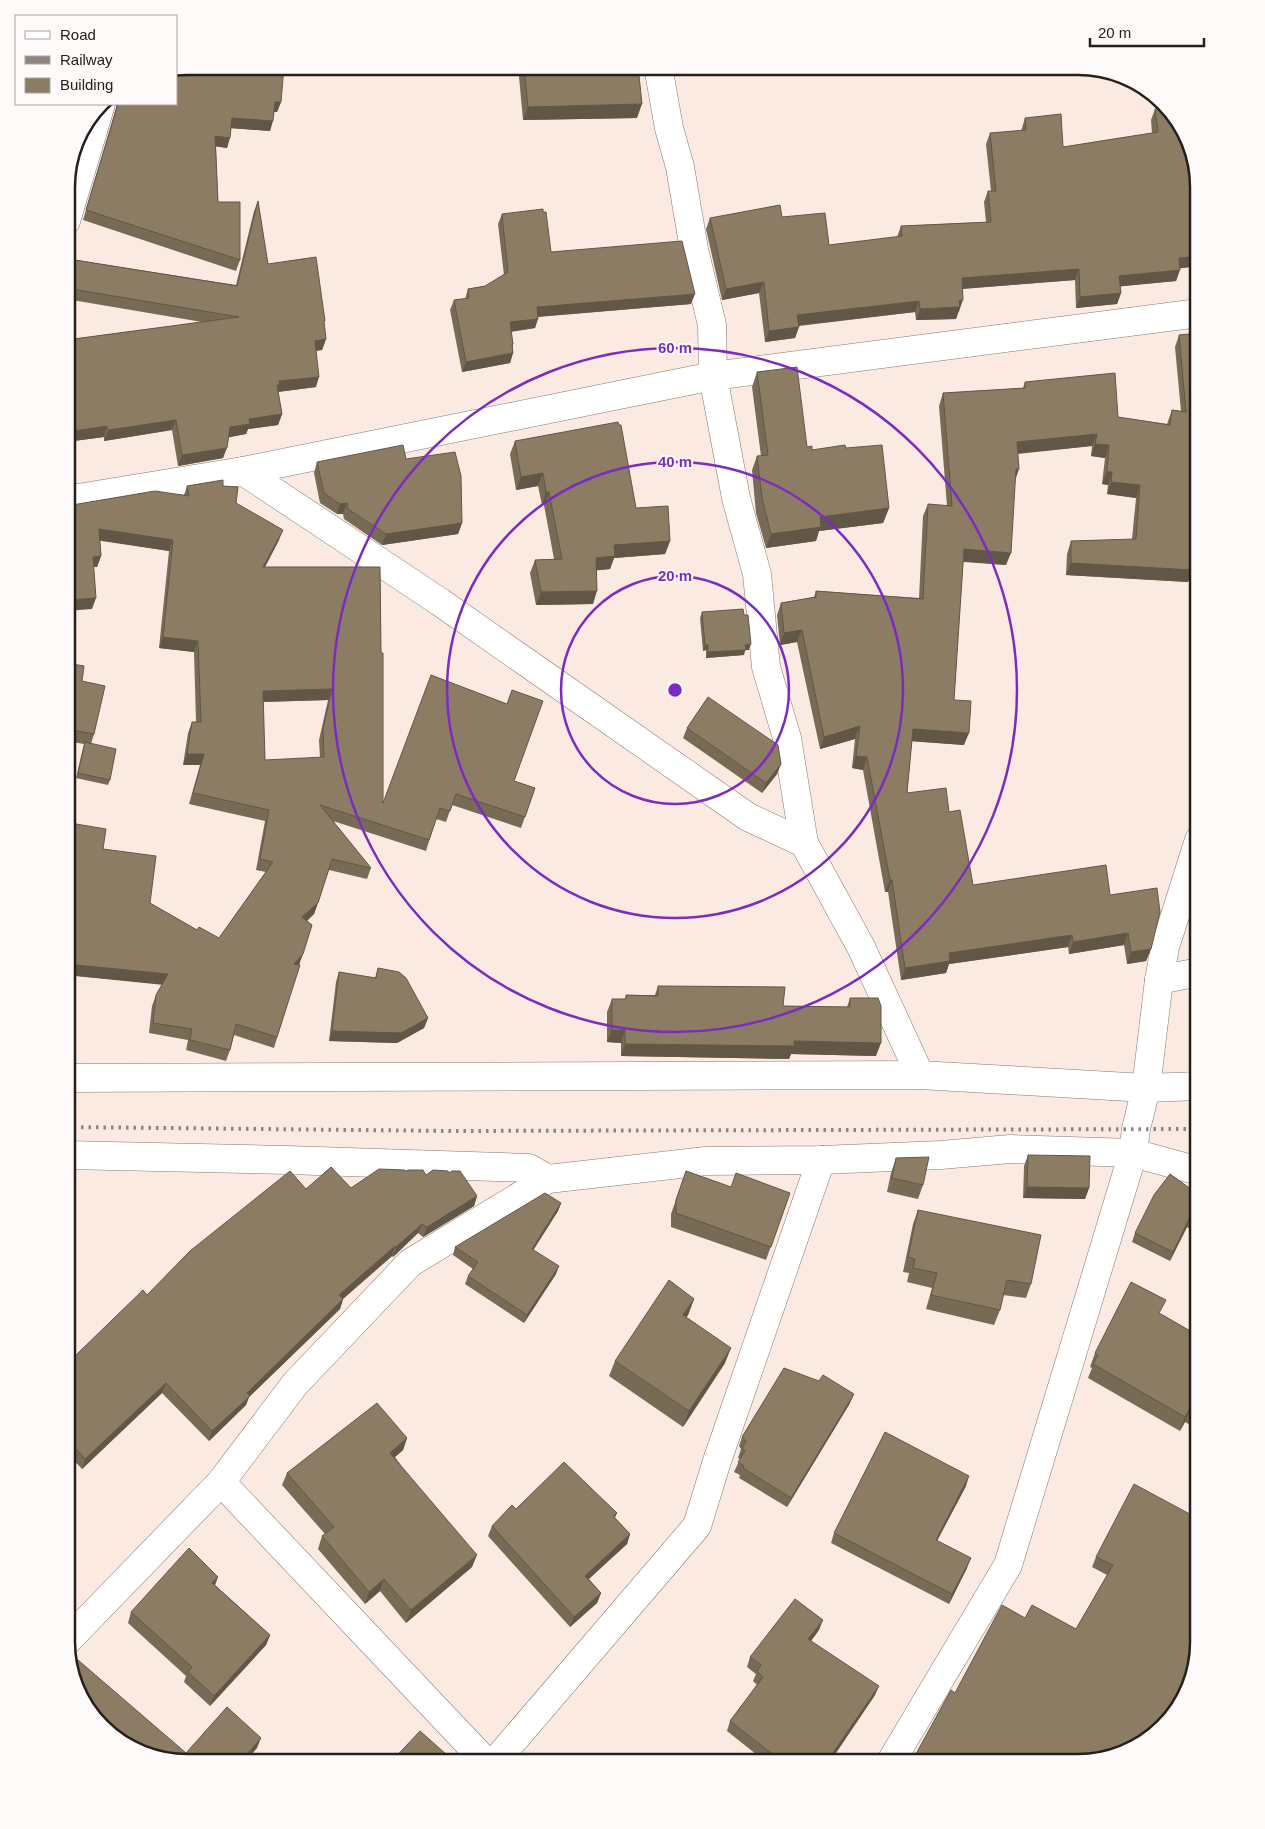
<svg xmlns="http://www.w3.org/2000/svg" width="1265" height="1829" font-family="Arial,sans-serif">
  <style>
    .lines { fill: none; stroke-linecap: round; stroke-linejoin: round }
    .minor-casing { stroke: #877870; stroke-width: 29 }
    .minor { stroke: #fff; stroke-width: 28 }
    .rail { stroke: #8f847e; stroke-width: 4; stroke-dasharray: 2.5 5; stroke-linecap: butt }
    .wall { fill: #786b56; fill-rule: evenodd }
    .shaded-wall { fill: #625746 }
    .building { fill: #8c7c64; stroke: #625746; fill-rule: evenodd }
    .ring { fill: none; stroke: #7b2cbf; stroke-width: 2.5 }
    .rim { fill: none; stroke: #26201d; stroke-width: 2.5 }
    .centre { fill: #7b2cbf; stroke: #fefaf9; stroke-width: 2.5 }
    .ring-label { font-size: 15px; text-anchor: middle; font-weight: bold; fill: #7b2cbf; stroke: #fefaf9; stroke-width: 4; stroke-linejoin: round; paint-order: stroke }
  </style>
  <rect width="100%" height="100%" fill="#fbeae2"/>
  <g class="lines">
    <g class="minor-casing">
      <g id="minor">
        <polyline points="658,66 669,128 680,167 694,249 712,325 713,376 736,498 757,574 766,667 787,738 804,843 861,947 920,1075"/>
        <polyline points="66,221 101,104"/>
        <polyline points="243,471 440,602 748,817 804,843"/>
        <polyline points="66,500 243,471 713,376 1199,313"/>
        <polyline points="1159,980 1199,972"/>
        <polyline points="66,1078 920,1075 1146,1088 1199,1086"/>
        <polyline points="66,1155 287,1160 529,1168 548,1179"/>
        <polyline points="221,1482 487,1763"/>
        <polyline points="66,1642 221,1482 295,1384 410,1263 548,1179 706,1161 821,1160 941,1155 1010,1149 1133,1153 1199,1171"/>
        <polyline points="494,1763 697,1526 717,1461 821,1160"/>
        <polyline points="890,1763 1008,1565 1133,1153 1136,1129 1146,1088 1159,980 1165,947 1199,840"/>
      </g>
    </g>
    <use href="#minor" class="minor"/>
    <polyline class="rail" points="66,1127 452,1131 1199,1129"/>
  </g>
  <g class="wall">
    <polygon points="518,66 638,66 637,118 523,120"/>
    <polygon points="281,102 277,112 274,112 270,131 231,128 227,148 216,146 218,202 240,260 236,271 83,220 116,108 116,104 176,104"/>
    <polygon points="1155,109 1199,186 1199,266 1180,268 1176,281 1120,286 1121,293 1117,304 1076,308 1075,280 963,289 959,312 958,312 956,319 916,320 915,312 799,326 795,338 765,342 759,293 722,300 706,229 710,218 782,217 829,245 897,237 901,226 986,222 984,202 988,191 991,191 986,144 990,133 1021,131 1025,118 1063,147 1152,133 1151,120"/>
    <polygon points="258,201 268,264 324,324 326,339 322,350 316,351 316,387 278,392 282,414 278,425 248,429 246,434 228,437 223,458 178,466 172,430 104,441 104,437 66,442 66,340 202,322 66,299 66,265 69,259 236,285 254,211"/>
    <polygon points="502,214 551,252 691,304 538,317 535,328 511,332 513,344 512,348 513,353 510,363 462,372 450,310 454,300 465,299 468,289 485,286 504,275 498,224"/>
    <polygon points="1199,333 1199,518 1196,518 1193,570 1188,582 1066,575 1067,554 1071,541 1132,539 1136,498 1107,494 1108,485 1102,484 1105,458 1091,456 1092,446 1018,454 1006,565 963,562 954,700 964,745 912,741 907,793 949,812 973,885 1110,895 1151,949 1146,961 1127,964 1124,945 1069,954 1068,947 949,964 946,973 901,980 888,892 885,892 863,770 852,768 855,739 820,749 797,642 780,645 777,615 781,603 814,597 816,591 919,598 923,516 928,504 947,506 939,406 943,393 1023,388 1025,382 1118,417 1167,424 1172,410 1181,411 1175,347 1179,335"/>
    <polygon points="757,372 807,447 812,450 846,448 889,508 883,523 819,531 816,541 766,548 756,513 752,470 757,456 761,456 752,387"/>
    <polygon points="515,441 636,508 670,541 665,554 614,558 610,569 597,570 593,604 536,605 530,573 535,560 554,559 544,505 542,505 538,486 516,490 510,454"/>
    <polygon points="406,459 462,523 458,534 382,545 344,519 343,514 337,514 320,503 314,473 317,462"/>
    <path d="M187,486H223L236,503L279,540L265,567H380L383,803L514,781L535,788L521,828L452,805L446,822L436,819L426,851L333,821L371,868L367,879L329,870L314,914L307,921L299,965L274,1048L234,1035L230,1050L226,1061L186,1050L188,1040L149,1033L152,1006L156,995L162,984L66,975V833L70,823L103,849L150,903L197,930L219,938L266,872L256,870L265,821L189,804L200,765H183L188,733L192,722H196L194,652L159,648L169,551L100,540L101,556L97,567H94L92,609L72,505L184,495ZM328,700L319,740L320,758L265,760L263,702Z"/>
    <polygon points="702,612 744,615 749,650 745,650 744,655 706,658 706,650 703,651 700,618"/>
    <polygon points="66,663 82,681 94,734 91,744 110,780 108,785 76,778 84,744 66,741"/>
    <polygon points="687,728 781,764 777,774 762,793 683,738"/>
    <polygon points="378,968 428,1018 424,1028 397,1043 329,1041 336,982 339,972 375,978"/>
    <polygon points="658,986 783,1006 847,1007 850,998 876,1056 791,1054 789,1059 621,1056 621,1043 607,1042 607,1012 612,999 625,999 626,995 655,995"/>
    <polygon points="1028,1155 1089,1188 1085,1199 1023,1198 1024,1166"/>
    <polygon points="896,1158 923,1185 918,1199 887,1192 891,1173"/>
    <polygon points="406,1171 426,1175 449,1173 477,1196 474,1206 423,1237 418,1233 393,1257 392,1256 343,1299 340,1309 249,1397 246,1405 209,1441 162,1393 82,1469 66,1452 66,1357 76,1355 147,1295 306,1189 351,1188"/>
    <polygon points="686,1171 731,1187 790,1193 766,1260 671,1227 671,1214"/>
    <polygon points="1199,1186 1199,1235 1187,1227 1170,1261 1132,1242 1135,1233 1195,1192"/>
    <polygon points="561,1203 558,1211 533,1250 556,1274 524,1323 465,1284 468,1276 473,1269 453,1255 455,1247"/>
    <polygon points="918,1210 1031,1284 1026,1298 1003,1295 1000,1310 994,1325 926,1309 932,1288 907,1282 909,1273 903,1272 913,1224"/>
    <polygon points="694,1299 688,1315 686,1317 725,1363 683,1427 609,1376 615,1361"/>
    <polygon points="1161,1314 1199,1336 1199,1430 1185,1422 1180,1431 1088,1378 1092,1368 1090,1367 1095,1353"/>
    <polygon points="850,1403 787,1507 739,1478 740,1475 734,1472 740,1459 738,1458 741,1449 739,1446 742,1437"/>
    <polygon points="407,1438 403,1450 395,1457 472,1567 406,1623 380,1591 365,1604 318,1549 322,1536 325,1534 282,1485 287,1473"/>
    <polygon points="966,1486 937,1541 967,1568 949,1604 831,1543 834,1533"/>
    <polygon points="516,1509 617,1513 615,1518 630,1534 627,1544 589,1579 601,1593 597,1603 570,1627 488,1536 492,1526"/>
    <polygon points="1199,1519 1199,1643 955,1693 1025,1618 1076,1629 1107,1575 1092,1567 1096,1557"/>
    <polygon points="215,1585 270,1635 266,1645 210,1706 184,1682 186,1676 128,1623 131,1612"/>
    <polygon points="819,1630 811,1641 875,1695 832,1759 836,1763 767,1763 727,1731 730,1721 757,1685 753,1681 756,1674 747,1667 750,1657"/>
  </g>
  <g class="shaded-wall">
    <polygon points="275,102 281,102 277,112 271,112"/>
    <polygon points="642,104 637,118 523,120 528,107"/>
    <polygon points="232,118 273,121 270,131 228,128"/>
    <polygon points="215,136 230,138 227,148 212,146"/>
    <polygon points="1199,256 1199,266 1175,269 1179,258"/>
    <polygon points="1079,269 1075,280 958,289 962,278"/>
    <polygon points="1180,270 1176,281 1115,287 1119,276"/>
    <polygon points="764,282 759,293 722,300 726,289"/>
    <polygon points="1121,293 1117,304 1076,308 1080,297"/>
    <polygon points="695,294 691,304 533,317 537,307"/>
    <polygon points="963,300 956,319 916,320 920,309"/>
    <polygon points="919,301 915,312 793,326 797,315"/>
    <polygon points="538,319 535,328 506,332 510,322"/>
    <polygon points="799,327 795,338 765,342 769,331"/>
    <polygon points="326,339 322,350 311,351 315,341"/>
    <polygon points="512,344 513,344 510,354 513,353 510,363 462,372 466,362"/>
    <polygon points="319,377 316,387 277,392 273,396 279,381"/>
    <polygon points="282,414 278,425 248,429 246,434 226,438 230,427 249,419"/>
    <polygon points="176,420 172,430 104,441 108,430"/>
    <polygon points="107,426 104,437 66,442 67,432"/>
    <polygon points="1097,434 1092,446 1012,454 1017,442"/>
    <polygon points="1095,444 1109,445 1105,458 1091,456"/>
    <polygon points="227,448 223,458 178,466 182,455"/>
    <polygon points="1016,469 1019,469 1015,481"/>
    <polygon points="1107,472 1112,472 1108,485 1102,484"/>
    <polygon points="543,473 538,486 516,490 521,477"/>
    <polygon points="1111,482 1140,485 1136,498 1107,494"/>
    <polygon points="546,492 549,492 544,505 542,505"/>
    <polygon points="347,503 343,514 337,514 340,504"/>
    <polygon points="1197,505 1199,505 1199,518 1193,517"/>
    <polygon points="889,508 883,523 819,531 816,541 766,548 771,534 820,517"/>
    <polygon points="462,523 458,534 382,545 386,534"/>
    <polygon points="99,529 173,540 169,551 95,540"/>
    <polygon points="283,530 279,540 259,578 263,567"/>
    <polygon points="670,541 665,554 614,558 610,569 591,571 596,558 614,545"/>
    <polygon points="964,549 1011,553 1006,565 960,561"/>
    <polygon points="101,556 97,567 89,567 93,557"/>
    <polygon points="1071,563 1193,570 1188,582 1066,575"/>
    <polygon points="597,591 593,604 536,605 541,592"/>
    <polygon points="96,598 92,609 66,611 66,600"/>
    <polygon points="802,630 797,642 780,645 784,633"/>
    <polygon points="163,637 198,641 194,652 159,648"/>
    <polygon points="751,644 749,650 745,650 744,655 706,658 708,652"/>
    <polygon points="705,645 708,645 706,650 703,651"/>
    <polygon points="332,689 328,700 259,702 263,691"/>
    <polygon points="860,726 855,739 820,749 824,737"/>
    <polygon points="913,729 969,733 964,745 908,741"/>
    <polygon points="187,754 204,754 200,765 183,765"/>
    <polygon points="856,756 867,757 863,770 852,768"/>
    <polygon points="781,764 777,774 762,793 766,783"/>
    <polygon points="890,880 892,880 888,892 885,892"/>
    <polygon points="318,903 314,914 298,928 302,917"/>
    <polygon points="1128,933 1124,945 1069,954 1073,942"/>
    <polygon points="1072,935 1068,947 949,964 946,973 901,980 905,968 949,953"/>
    <polygon points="1151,949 1146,961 1127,964 1131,952"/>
    <polygon points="303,954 299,965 294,964"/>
    <polygon points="66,964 168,974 164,985 66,975"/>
    <polygon points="428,1018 424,1028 397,1043 329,1041 332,1031"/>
    <polygon points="612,1030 625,1030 621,1043 607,1042"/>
    <polygon points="794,1041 881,1043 876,1056 791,1054 789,1059 621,1056 625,1044"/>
    <polygon points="1027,1187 1089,1188 1085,1199 1023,1198"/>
    <polygon points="477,1196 474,1206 423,1237 427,1227"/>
    <polygon points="561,1203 558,1211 529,1257 532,1249"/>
    <polygon points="1190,1217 1187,1227 1170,1261 1173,1252"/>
    <polygon points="422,1224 418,1233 393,1257 396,1247"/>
    <polygon points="395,1246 392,1256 336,1305 339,1295"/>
    <polygon points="559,1266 556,1274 524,1323 527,1315"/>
    <polygon points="343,1299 340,1309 249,1397 246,1405 209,1441 212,1431 247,1393"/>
    <polygon points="694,1299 688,1315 677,1331 683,1315"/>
    <polygon points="731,1348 725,1363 683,1427 689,1411"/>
    <polygon points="166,1383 162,1393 82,1469 85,1459"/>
    <polygon points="854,1394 850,1403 787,1507 791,1498"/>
    <polygon points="1190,1408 1185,1422 1180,1431 1185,1417"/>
    <polygon points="407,1438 403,1450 386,1465 390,1453"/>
    <polygon points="969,1476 966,1486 932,1550 936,1540"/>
    <polygon points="630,1534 627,1544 582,1585 585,1576"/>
    <polygon points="477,1555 472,1567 406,1623 411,1610"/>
    <polygon points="971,1558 967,1568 949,1604 952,1594"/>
    <polygon points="218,1577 214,1588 212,1583"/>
    <polygon points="384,1579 380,1591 365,1604 369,1592"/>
    <polygon points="601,1593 597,1603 570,1627 574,1617"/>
    <polygon points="823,1620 819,1630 805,1649 808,1639"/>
    <polygon points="270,1635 266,1645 210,1706 214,1696"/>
    <polygon points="879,1686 875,1695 829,1763 830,1757"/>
    <polygon points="261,1738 257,1748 244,1763 239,1763"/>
  </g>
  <g class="building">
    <polygon points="186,66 284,66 281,102 275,102 273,121 232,118 230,138 215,136 218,202 240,202 240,260 86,210 118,104 176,104 176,68"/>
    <polygon points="524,66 638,66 642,104 528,107"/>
    <polygon points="1166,108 1183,127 1199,186 1199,256 1179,258 1180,270 1119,276 1121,293 1080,297 1079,269 962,278 963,300 959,301 960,307 920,309 919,301 797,315 799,327 769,331 764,282 726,289 710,218 780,205 782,217 825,213 829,245 902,236 901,226 991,222 988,191 996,191 990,133 1026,130 1025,118 1061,114 1063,147 1158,132 1155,109"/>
    <polygon points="258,201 268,264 316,257 325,321 324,321 326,339 315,341 319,377 279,381 280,385 277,385 282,414 249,419 250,424 230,427 227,448 182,455 176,420 108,430 107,426 67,432 66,427 66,340 239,317 66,288 66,272 69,259 237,286"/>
    <polygon points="543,209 543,212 546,212 551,252 682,241 695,294 537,307 538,319 510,322 513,344 512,344 513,353 466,362 454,300 469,298 468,289 485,286 508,272 502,214"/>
    <polygon points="1199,333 1199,505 1197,505 1193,570 1071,563 1071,541 1136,539 1140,485 1111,482 1112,472 1107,472 1109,445 1095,444 1097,434 1017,442 1019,469 1016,469 1011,553 964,549 954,700 971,701 969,733 913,729 907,793 946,788 949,812 960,810 973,885 1106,865 1110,895 1157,888 1160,912 1151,949 1131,952 1128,933 1073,942 1072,935 949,953 950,961 905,968 892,880 890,880 867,757 856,756 860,726 824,737 802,630 784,633 781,603 816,597 816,591 923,599 928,504 952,506 943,393 1025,388 1025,382 1115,373 1118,417 1170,425 1172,410 1186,412 1179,335"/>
    <polygon points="797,367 807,447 812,446 812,450 845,445 846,448 882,445 889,508 820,517 821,527 771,534 762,498 757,456 768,455 757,372"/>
    <polygon points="618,422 619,425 621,425 636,508 668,506 670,541 614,545 615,556 596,558 597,591 541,592 535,560 562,559 549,492 546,492 543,473 521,477 515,441"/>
    <polygon points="403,445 406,459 455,452 461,476 462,523 386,534 348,509 347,503 340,504 324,493 317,462"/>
    <path d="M223,480V486L238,487L236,503L283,530L263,567H380L381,653H383V803L431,675L507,704L512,690L543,701L514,781L535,788L525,817L456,794L450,811L440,808L429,840L320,805L371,868L332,859L318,903L302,917L312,925L303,954L294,964L300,965L277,1037L236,1024L230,1050L190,1040L192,1029L153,1023L156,995L168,974L66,964V849L70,823L106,829L103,849L156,856L150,903L197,930L199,927L219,938L273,862L260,859L269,810L193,793L204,754H187L192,722H201L198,641L163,637L173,540L99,529L101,556L93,557L96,598L66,600V504L72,505L155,491L189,496L187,486ZM332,689L323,729L324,757L265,760L263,691Z"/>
    <polygon points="743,609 744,615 748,615 751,644 745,645 746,650 708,652 708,645 705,645 702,612"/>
    <polygon points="66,663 84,666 82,681 105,686 94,734 66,729"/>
    <polygon points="708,697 778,745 781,764 766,783 687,728"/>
    <polygon points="85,742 116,749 110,780 78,773"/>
    <polygon points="378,968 399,972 406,978 428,1018 401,1033 332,1031 339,972 376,978"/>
    <polygon points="658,986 785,987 783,1006 850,1007 850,998 878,998 881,1006 881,1043 794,1041 794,1046 625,1044 625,1030 612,1030 612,999 626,999 626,995 658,996"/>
    <polygon points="1028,1155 1090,1156 1089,1188 1027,1187"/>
    <polygon points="929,1157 923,1185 892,1178 896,1158"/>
    <polygon points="331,1167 351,1188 379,1169 404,1170 406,1171 408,1170 423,1170 426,1175 433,1170 448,1171 449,1173 452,1171 460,1171 477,1196 427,1227 422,1224 396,1247 395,1246 339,1295 343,1299 247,1393 250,1396 212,1431 166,1383 85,1459 66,1438 66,1357 72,1351 76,1355 143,1290 147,1295 190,1251 290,1171 306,1189"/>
    <polygon points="686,1171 731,1187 736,1173 790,1193 771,1247 676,1213 676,1200"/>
    <polygon points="1170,1174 1195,1192 1199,1186 1199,1223 1190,1217 1173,1252 1135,1233 1154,1195"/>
    <polygon points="545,1193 561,1203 532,1249 559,1266 527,1315 468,1276 478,1262 455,1247"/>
    <polygon points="918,1210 1041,1235 1031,1284 1007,1280 1000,1310 931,1295 937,1273 913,1268 915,1259 908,1257"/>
    <polygon points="669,1280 694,1299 683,1315 731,1348 689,1411 615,1361"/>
    <polygon points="1131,1282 1166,1300 1159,1313 1199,1336 1199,1413 1190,1408 1185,1417 1093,1364 1098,1355 1095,1353"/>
    <polygon points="784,1368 819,1381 823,1375 854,1394 791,1498 743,1468 744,1466 738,1462 745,1451 742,1448 746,1441 742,1437"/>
    <polygon points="377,1403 407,1438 390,1453 477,1555 411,1610 384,1579 369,1592 322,1536 334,1527 287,1473"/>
    <polygon points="885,1432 969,1476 936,1540 971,1558 952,1594 834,1533"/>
    <polygon points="564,1462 617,1513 613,1516 630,1534 585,1576 601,1593 574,1617 492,1526 512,1505 516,1509"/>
    <polygon points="1134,1484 1199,1519 1199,1643 1182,1703 1138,1747 1079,1763 911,1763 951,1690 955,1693 1002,1605 1025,1618 1032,1605 1076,1629 1113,1565 1096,1557"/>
    <polygon points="189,1548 218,1577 212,1583 270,1635 214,1696 188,1672 192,1667 131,1612"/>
    <polygon points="795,1599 823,1620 808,1639 879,1686 830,1757 836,1763 784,1763 730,1721 763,1677 757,1671 761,1665 750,1657"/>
    <polygon points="71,1654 186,1753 227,1707 261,1738 239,1763 179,1763 126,1746 82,1702 70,1656"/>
    <polygon points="420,1731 456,1763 390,1763"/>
  </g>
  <g class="ring">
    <circle cx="675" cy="690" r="114"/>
    <circle cx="675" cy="690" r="228"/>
    <circle cx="675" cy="690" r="342"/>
  </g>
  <path d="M0 0H1265V1829H0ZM187 75H1078A112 112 0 0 1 1190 187V1642A112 112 0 0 1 1078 1754H187A112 112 0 0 1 75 1642V187A112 112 0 0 1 187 75Z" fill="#fefaf9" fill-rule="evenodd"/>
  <path class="rim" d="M187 75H1078A112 112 0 0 1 1190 187V1642A112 112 0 0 1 1078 1754H187A112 112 0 0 1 75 1642V187A112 112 0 0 1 187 75Z"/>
  <circle cx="675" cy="690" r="8" class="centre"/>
  <g class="ring-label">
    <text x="675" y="353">60 m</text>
    <text x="675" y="467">40 m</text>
    <text x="675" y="581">20 m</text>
  </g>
  <rect x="15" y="15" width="162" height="90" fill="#fefaf9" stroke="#a8a3a1"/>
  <rect x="25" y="31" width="25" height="8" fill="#ffffff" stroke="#a8a3a1"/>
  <text x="60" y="40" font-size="15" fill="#26201d">Road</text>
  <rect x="25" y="56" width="25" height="8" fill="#8f847e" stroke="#a8a3a1"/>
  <text x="60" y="65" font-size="15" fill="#26201d">Railway</text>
  <rect x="25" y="78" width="25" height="15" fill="#8c7c64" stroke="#a8a3a1"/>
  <text x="60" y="90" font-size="15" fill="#26201d">Building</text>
  <path d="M1090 38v8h114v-8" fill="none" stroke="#26201d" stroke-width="2.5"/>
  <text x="1098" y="38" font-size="15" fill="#26201d" stroke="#fefaf9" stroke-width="4" paint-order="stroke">20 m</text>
</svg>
